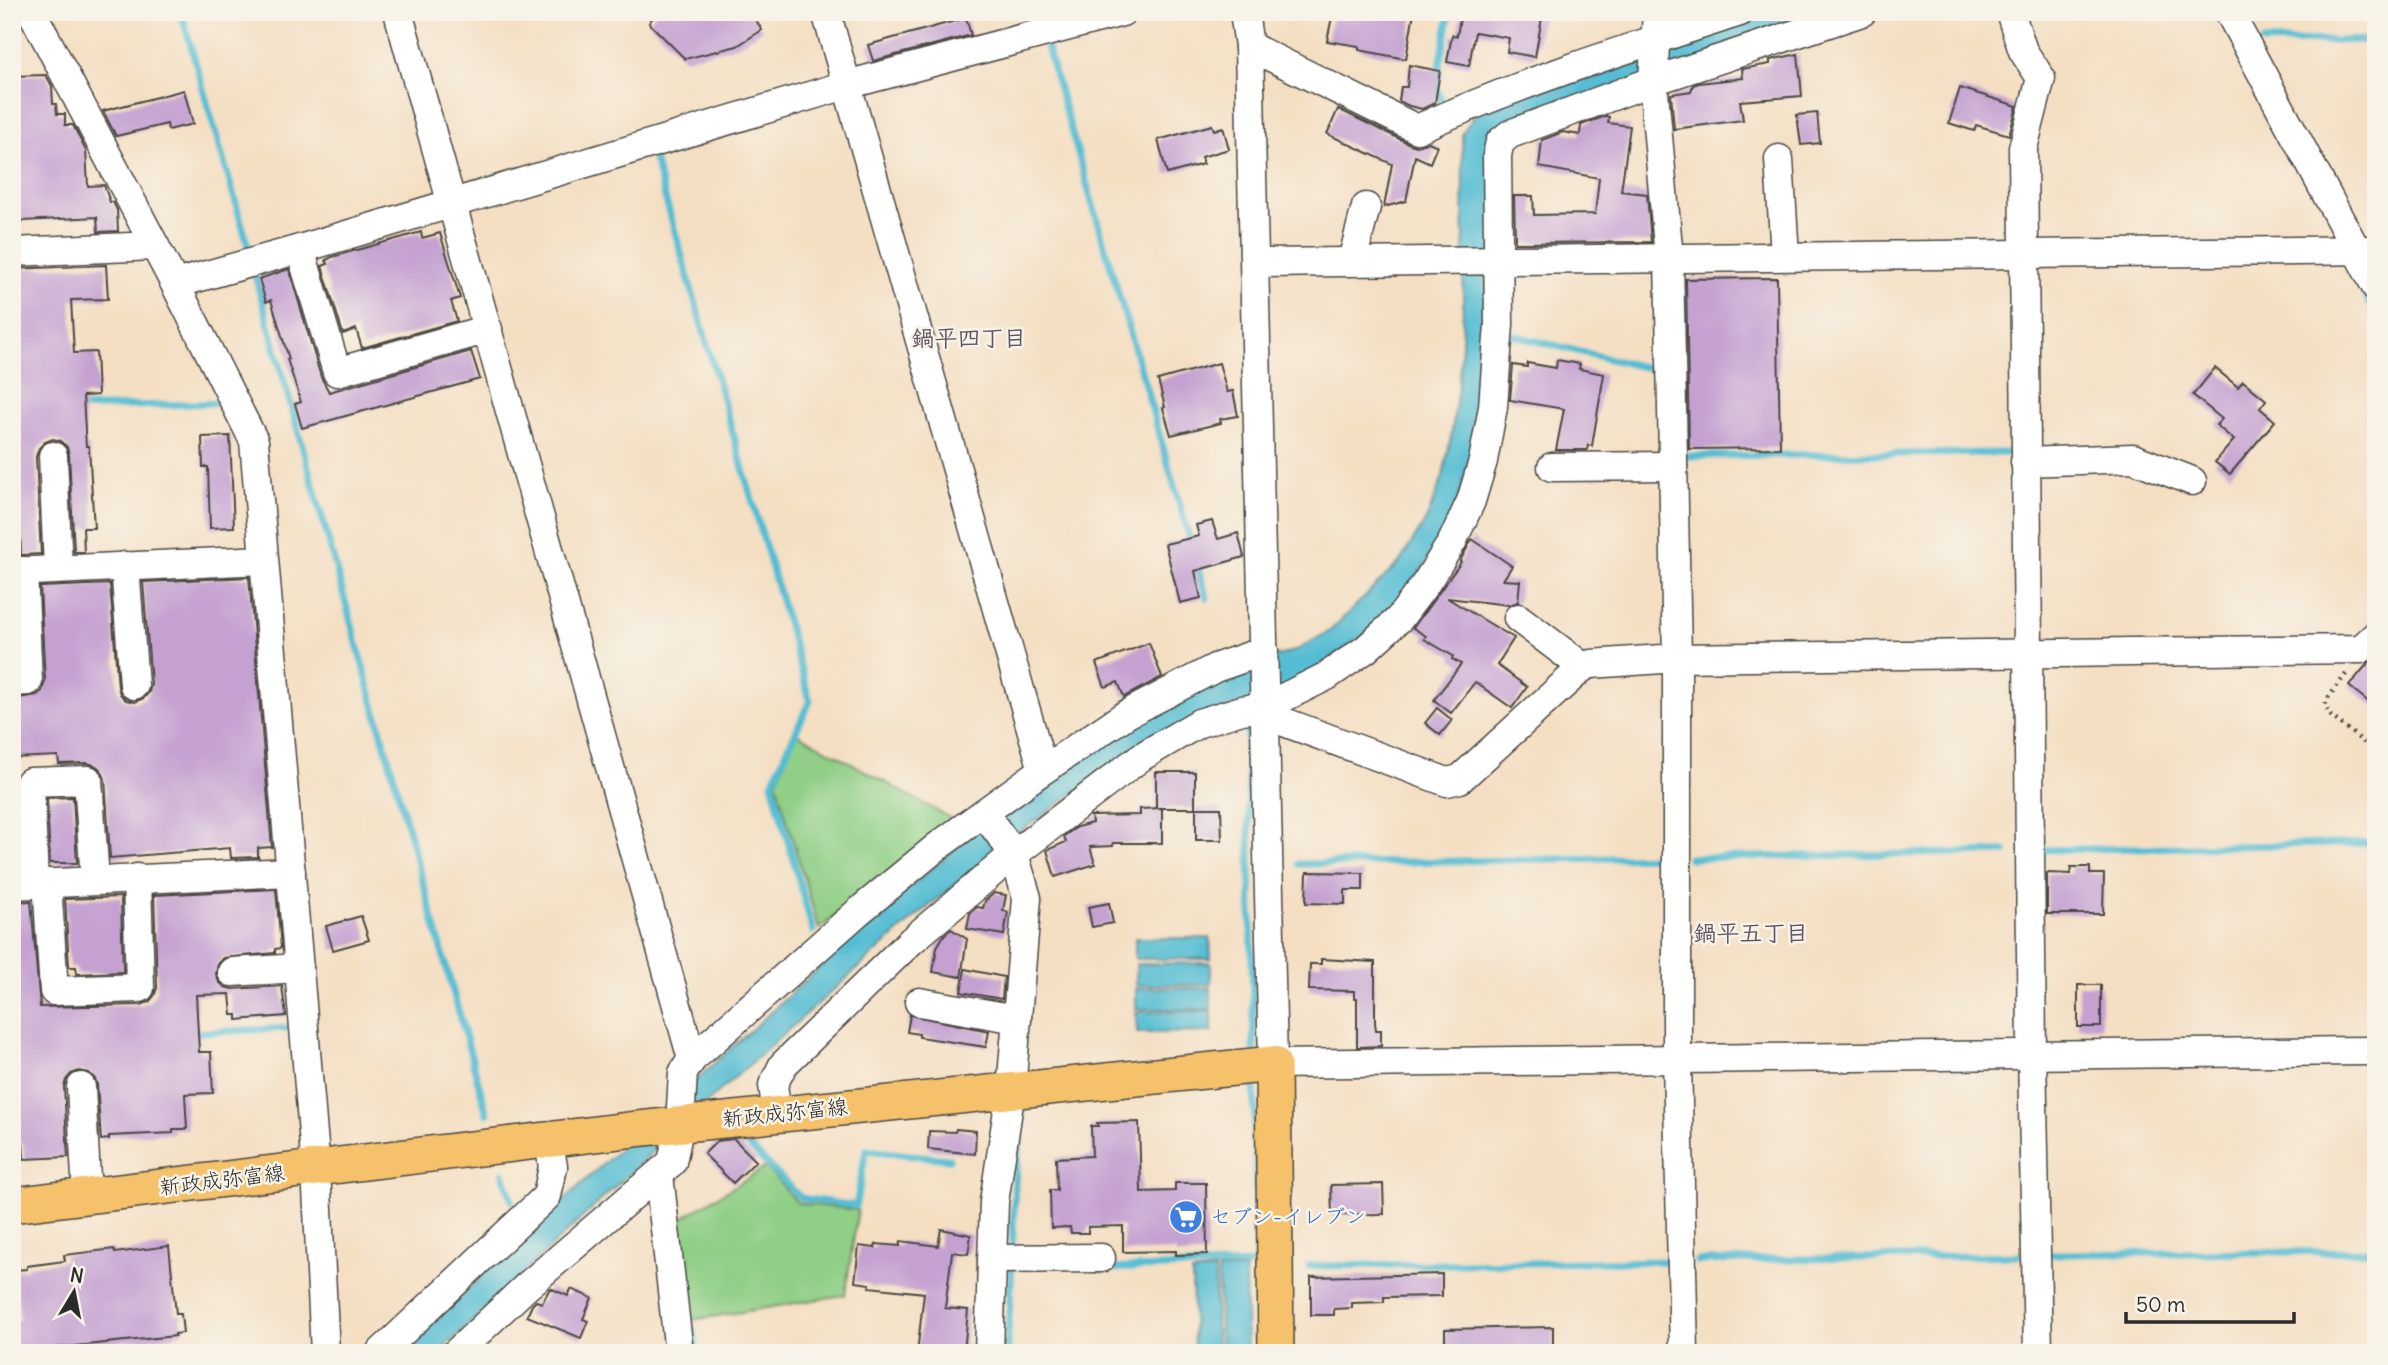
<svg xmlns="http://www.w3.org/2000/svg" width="2388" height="1365" font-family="Delius,'Klee One',sans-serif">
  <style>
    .green { fill: #8fcf86; stroke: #5d7d58; stroke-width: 2 }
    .water { fill: #55bdd3; stroke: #40747f; stroke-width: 2 }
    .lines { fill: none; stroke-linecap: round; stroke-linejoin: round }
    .stream { stroke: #55bdd3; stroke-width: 7 }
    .building { fill: #c4a1d1 }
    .minor-casing { stroke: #494642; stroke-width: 31 }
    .major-casing { stroke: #494642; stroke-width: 38 }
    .path { stroke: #494642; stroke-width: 4.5; stroke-dasharray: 2 5; stroke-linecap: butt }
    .minor { stroke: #fff; stroke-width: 28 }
    .major { stroke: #f5c16b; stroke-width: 35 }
    .labels { text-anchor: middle; stroke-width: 5; stroke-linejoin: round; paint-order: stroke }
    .street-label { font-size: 21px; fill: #2b2b2b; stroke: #f7f3e8 }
    .shop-label { font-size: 21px; fill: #366cbe; stroke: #f7f3e8; text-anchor: start }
    .neighbourhood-label { font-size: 23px; font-weight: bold; fill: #615465; stroke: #f7f3e8 }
  </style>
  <rect width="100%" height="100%" fill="#f7f3e8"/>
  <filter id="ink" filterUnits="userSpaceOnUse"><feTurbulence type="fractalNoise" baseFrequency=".0143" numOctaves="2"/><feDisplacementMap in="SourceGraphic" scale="14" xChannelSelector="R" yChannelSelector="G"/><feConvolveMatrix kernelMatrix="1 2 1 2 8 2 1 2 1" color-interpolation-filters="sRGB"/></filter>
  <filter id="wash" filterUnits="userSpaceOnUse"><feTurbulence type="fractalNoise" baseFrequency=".00686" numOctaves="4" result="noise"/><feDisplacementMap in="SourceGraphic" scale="28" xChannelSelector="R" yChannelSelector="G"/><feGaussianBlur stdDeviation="1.57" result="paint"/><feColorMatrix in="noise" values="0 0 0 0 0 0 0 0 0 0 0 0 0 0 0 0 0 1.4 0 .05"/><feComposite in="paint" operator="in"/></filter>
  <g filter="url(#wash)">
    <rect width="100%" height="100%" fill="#f4dfc3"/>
    <g class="green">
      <polygon points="797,733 953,820 819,929 776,782"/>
      <polygon points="766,1167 798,1203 858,1210 845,1295 686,1321 674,1223"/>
    </g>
    <g class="water">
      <polygon points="1763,12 1840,12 1501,131 1480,422 1451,524 1404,596 1364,635 1292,685 1151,737 1011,838 912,920 668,1137 438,1353 401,1353 534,1227 880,913 979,829 1119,729 1172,701 1275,657 1297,650 1331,630 1399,563 1427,518 1443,476 1451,437 1457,395 1462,344 1464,251 1462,133 1479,110 1645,51"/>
      <polygon points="1135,938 1210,938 1211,959 1135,959"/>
      <polygon points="1211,963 1211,985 1136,985 1136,964"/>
      <rect x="1136" y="988" width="75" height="21"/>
      <polygon points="1212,1011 1212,1032 1137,1033 1136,1012"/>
      <polygon points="1245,1269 1247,1347 1221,1348 1218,1270"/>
      <polygon points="1215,1270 1217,1353 1194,1353 1192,1273"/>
    </g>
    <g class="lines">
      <g class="stream">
        <polyline points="181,12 251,256"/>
        <polyline points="2263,42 2376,40"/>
        <polyline points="1047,47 1192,547"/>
        <polyline points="1446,110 1436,87 1450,12"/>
        <polyline points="654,159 810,701 772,783 813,931"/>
        <polyline points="255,275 487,1114"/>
        <polyline points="2362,289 2376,315"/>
        <polyline points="1508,334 1659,371"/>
        <polyline points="76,408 218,403"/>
        <polyline points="1684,456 2009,453"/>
        <polyline points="1196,562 1207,598"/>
        <polyline points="1247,726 1254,1049"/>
        <polyline points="2040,850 2376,843"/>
        <polyline points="1689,858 2006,852"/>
        <polyline points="1299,864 1662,857"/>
        <polyline points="188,1033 289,1028"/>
        <polyline points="1254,1083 1258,1295"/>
        <polyline points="747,1144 801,1198 856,1206 866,1150 949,1159"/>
        <polyline points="503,1173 512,1201"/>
        <polyline points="1012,1254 1015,1182 1024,1104"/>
        <polyline points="2047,1254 2376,1251"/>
        <polyline points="1697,1261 2020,1255"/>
        <polyline points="1309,1266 1672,1261"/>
        <polyline points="1101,1269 1257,1264"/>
        <polyline points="694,1331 697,1353"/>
        <polyline points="1007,1353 1012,1266"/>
      </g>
    </g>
    <g id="blocks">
      <g class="building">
        <polygon points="656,12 751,12 762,30 737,46 685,59 649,23"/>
        <polygon points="1333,12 1414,12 1406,59 1359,50 1359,46 1327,41"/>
        <polygon points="1461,12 1543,12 1535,57 1507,52 1509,38 1475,32 1469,66 1447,62 1452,35 1457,36"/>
        <polygon points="966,18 971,35 873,61 868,45"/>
        <polygon points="1798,54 1802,96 1740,101 1743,120 1674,129 1671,94 1691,91 1693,85 1699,83 1743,78 1742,69 1770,64 1770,60"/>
        <polygon points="1409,65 1440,71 1435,103 1422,109 1409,106 1399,101 1401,87 1407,87"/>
        <polygon points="46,75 52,86 53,104 56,104 57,114 65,114 65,125 73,125 86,151 88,186 104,185 110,202 113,202 117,210 118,231 98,232 97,217 23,221 20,219 20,207 12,207 12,76"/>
        <polygon points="1960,88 2017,106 2009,135 1976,125 1974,131 1949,123"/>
        <polygon points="184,90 193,124 168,130 167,124 116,136 103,111"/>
        <polygon points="1338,109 1410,144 1417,146 1429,142 1437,146 1430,163 1415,156 1406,201 1384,207 1392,164 1327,134"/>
        <polygon points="1817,113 1820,143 1801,145 1797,115"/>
        <polygon points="1606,116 1609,117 1608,123 1630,126 1621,191 1647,194 1651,242 1515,243 1514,196 1533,196 1534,215 1595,214 1599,178 1539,167 1542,140 1563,132 1580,135 1581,125"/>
        <polygon points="1212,125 1214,130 1223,127 1229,149 1201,157 1203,164 1167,174 1158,140"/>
        <polygon points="421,232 422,238 440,233 460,298 451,301 457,321 362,348 356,329 343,334 322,266 328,264 326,260 332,257"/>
        <polygon points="106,265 108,299 71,300 74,353 96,352 98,395 83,396 86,446 89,446 94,528 83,528 84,552 74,552 69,455 67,447 60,441 53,439 45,442 39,448 36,457 41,554 21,555 20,531 12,532 12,269"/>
        <polygon points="289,269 321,377 329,392 471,351 480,379 302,428 295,404 301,402 287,359 289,359 271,300 266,302 259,279"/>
        <polygon points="1777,278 1780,448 1689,449 1686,279"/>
        <polygon points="1557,360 1580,364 1579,369 1604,374 1592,446 1588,445 1587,450 1556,450 1564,409 1510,400 1513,365 1527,367 1527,363 1556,368"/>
        <polygon points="1219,363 1227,392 1233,391 1238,416 1220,419 1221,423 1171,435 1163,408 1165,407 1158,380"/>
        <polygon points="2215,368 2238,387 2243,381 2266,400 2260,408 2275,421 2230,474 2215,462 2234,440 2216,425 2222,419 2193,395"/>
        <polygon points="230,436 234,527 210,528 208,467 203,467 202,437"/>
        <polygon points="1212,521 1218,539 1238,533 1244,557 1195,571 1201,598 1180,603 1165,544 1199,536 1196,525"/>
        <polygon points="1472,539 1512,566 1503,580 1520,581 1518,602 1509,605 1447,598 1514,638 1497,665 1527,687 1512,708 1475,682 1451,713 1434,700 1461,664 1452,659 1453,656 1424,639 1426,636 1413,628 1461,562 1460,561"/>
        <polygon points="249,577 272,847 258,848 258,857 231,858 230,848 110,858 105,779 101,770 96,766 88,763 59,764 58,756 12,758 12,699 37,695 42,691 45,681 40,587 110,584 118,687 120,694 126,700 135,702 144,698 149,692 151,684 143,582"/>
        <polygon points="1149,643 1162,677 1124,697 1118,682 1105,687 1096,663"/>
        <polygon points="2376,658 2376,708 2349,686 2368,663"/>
        <polygon points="1437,708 1452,720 1440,735 1425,723"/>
        <rect x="1156" y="772" width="39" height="36"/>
        <polygon points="12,797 14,797 16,856 12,856"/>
        <polygon points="73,797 77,863 50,863 47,798"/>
        <polygon points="1162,808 1162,843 1113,843 1113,846 1090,847 1095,864 1055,877 1047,850 1066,842 1064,836 1077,827 1092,823 1091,816 1140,815 1140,809"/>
        <polygon points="1196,808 1221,808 1222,840 1196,840"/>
        <polygon points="2071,867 2090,867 2090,874 2104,874 2103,914 2047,914 2047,873 2071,874"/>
        <polygon points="1307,872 1363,873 1363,890 1345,890 1345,904 1306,903"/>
        <polygon points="276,889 281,948 275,949 275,953 223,958 218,964 216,974 219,982 225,987 232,989 282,986 286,1016 237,1020 237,1015 232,1015 230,994 196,995 199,1052 211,1052 213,1093 185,1094 187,1129 173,1129 173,1133 109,1136 109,1139 101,1140 97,1085 95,1079 89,1073 79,1071 71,1074 66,1080 64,1087 68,1157 24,1159 23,1143 12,1144 12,902 31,901 40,1007 141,1005 149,1002 154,996 157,988 154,895"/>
        <polygon points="994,893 1006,895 1003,911 1008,912 1004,935 967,929 970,913 977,907 983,908 985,901"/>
        <polygon points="121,897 123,972 77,974 76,967 69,967 65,899"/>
        <polygon points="1109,903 1113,923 1092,927 1088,907"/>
        <polygon points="361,916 369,940 333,950 326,926"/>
        <polygon points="951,929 967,939 961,977 933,972 937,947 944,935"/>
        <polygon points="1321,959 1375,962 1375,1023 1376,1030 1381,1030 1381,1046 1357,1047 1357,998 1354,998 1354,991 1309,990 1310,964 1321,964"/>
        <polygon points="965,969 1004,977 1002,999 961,992"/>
        <rect x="2078" y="985" width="23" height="42"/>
        <polygon points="910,1015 989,1031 986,1047 919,1037 919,1034 907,1032"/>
        <polygon points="1139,1122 1141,1192 1175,1191 1175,1183 1206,1183 1207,1254 1176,1255 1176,1251 1123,1252 1123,1226 1088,1227 1088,1233 1071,1233 1070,1227 1051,1228 1050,1190 1057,1190 1056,1158 1092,1156 1091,1126 1098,1126 1097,1123"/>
        <polygon points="956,1129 976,1131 975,1154 928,1149 929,1131 955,1132"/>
        <polygon points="734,1139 756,1161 733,1183 704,1154 717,1141"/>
        <polygon points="1383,1184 1384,1214 1332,1215 1331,1185"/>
        <polygon points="941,1229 971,1235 968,1254 952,1252 945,1308 968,1310 964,1353 917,1353 924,1293 869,1287 870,1284 855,1282 859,1246 875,1248 876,1244 900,1246 901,1241 938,1246"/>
        <polygon points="169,1246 176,1314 181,1314 183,1333 175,1334 175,1336 56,1348 57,1353 12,1353 12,1321 20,1320 14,1270 27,1269 27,1266 65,1261 64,1255 114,1249 115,1253"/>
        <polygon points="1442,1274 1442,1296 1384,1297 1384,1302 1352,1303 1352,1308 1334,1309 1334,1315 1311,1315 1311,1277"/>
        <polygon points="550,1288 568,1296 571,1289 592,1298 583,1319 588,1321 581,1338 527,1316 532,1305 536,1301 542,1303"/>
        <polygon points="1553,1327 1553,1353 1445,1353 1445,1329"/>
      </g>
    </g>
  </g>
  <g filter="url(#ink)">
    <use href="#blocks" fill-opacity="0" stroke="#494642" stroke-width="2"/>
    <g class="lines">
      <g class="minor-casing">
        <g id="minor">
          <polyline points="32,12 175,284 254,441 316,1169 325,1353"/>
          <polyline points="398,12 692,1059"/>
          <polyline points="826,12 1043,770"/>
          <path d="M1244,12L1249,46L1273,1064C1640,1061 2008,1053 2376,1051"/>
          <polyline points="1657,12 1653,81 1669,258 1677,658 1677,1061 1684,1353"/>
          <polyline points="2010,12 2023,51 2041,78 2023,148 2032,1052 2038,1353"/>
          <polyline points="2229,12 2376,287"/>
          <path d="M1249,46L1417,129C1521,82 1632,47 1740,12"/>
          <polyline points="1779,159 1785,256"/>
          <polyline points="300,249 337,372 488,329"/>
          <polyline points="12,252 155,246"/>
          <polyline points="1352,261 1366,207"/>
          <polyline points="1255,263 2376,250"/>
          <polyline points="175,284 300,249 846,85 1122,12"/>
          <polyline points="53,456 58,569"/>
          <polyline points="2025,462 2133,458 2192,481"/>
          <polyline points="1552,467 1673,466"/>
          <polyline points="125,566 134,685"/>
          <polyline points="12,572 263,560"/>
          <polyline points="1518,618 1583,667"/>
          <polyline points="12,682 28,681 23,571"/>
          <polyline points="1265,715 1447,782 1460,779 1583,667 1591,664 1677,658 2361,649 2376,635"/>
          <polyline points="984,813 1014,854 1027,898 1011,1090 994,1202 989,1353"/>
          <polyline points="47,883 54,991 140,988 137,878"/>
          <polyline points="34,884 30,782 88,780 95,880"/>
          <polyline points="12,885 291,872"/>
          <polyline points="232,972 299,968"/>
          <polyline points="919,1002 1017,1019"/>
          <polyline points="81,1087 87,1196"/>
          <polyline points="777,1114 773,1085 783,1065 911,941 1014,854 1141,757 1199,723 1242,710 1265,707 1327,676 1366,649 1399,619 1426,583 1452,542 1471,501 1483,461 1493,407 1499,324 1497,155 1500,142 1510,134 1653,81 1862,12"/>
          <polyline points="659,1175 679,1353"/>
          <polyline points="992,1259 1101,1258"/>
          <polyline points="380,1353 547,1196 553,1167 549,1141"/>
          <polyline points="456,1353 526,1287 672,1162 680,1124 683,1073 692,1059 858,912 938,846 1043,770 1127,714 1215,668 1264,651"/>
        </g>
      </g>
      <g class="major-casing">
        <polyline id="major" points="12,1205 636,1129 1273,1064 1276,1353"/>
      </g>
      <polyline class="path" points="2346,674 2328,698 2325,705 2331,716 2376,752"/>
      <use href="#minor" class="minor"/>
      <use href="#major" class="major"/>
    </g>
  </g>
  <defs>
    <g id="supermarket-disc" transform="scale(1.75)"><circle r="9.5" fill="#3f7fe0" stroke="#f7f3e8"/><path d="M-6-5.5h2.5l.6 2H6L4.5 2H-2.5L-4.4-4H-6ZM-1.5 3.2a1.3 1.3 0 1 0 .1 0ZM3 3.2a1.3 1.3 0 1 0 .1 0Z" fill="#fff"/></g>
  </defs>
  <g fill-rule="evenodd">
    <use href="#supermarket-disc" x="1186" y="1217"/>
  </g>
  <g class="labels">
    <g class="street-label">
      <text transform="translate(785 1113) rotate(-6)" y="7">新政成弥富線</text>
      <text transform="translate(222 1180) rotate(-7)" y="7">新政成弥富線</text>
    </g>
    <g class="shop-label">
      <text x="1210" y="1224">セブン-イレブン</text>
    </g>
    <g class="neighbourhood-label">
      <text x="969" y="346">鍋平四丁目</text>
      <text x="1751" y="941">鍋平五丁目</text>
    </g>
  </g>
  <rect width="2388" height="1365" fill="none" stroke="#f7f3e8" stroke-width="42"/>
  <g transform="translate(74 1292) rotate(10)" stroke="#f7f3e8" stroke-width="5" paint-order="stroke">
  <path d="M0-5L12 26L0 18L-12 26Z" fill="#2b2b2b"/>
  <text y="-10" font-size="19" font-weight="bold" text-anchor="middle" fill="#2b2b2b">N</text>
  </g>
  <path d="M2126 1312v10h168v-10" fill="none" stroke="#2b2b2b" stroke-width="3.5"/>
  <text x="2136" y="1312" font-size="21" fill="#2b2b2b" stroke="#f7f3e8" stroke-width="5" paint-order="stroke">50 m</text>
</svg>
